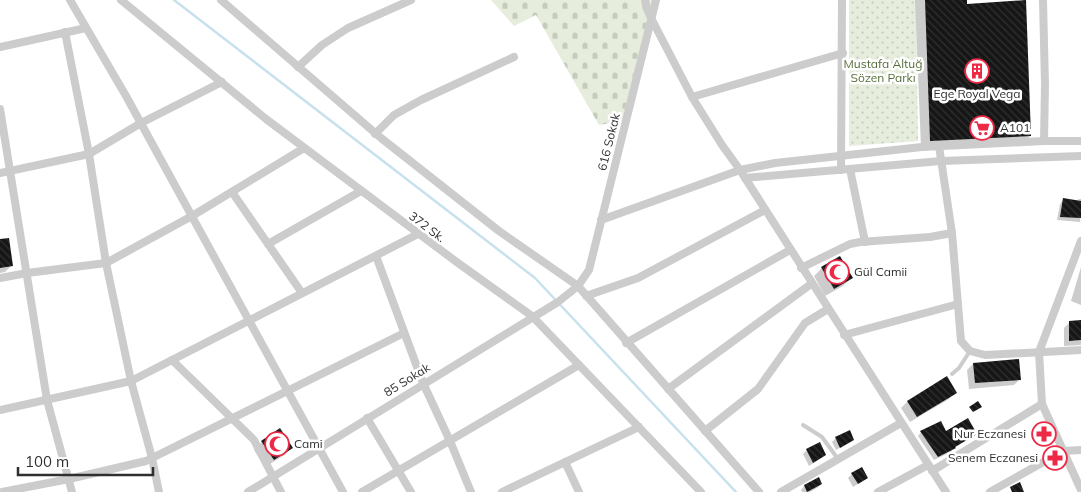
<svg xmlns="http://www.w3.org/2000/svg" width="1081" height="492" font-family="Mulish,sans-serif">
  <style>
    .cemetery { fill: url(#cemetery-stones) }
    .park { fill: url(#park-dots) }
    .shadow { fill: #0003 }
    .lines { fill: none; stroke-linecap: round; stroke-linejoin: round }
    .stream { stroke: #c7e1ed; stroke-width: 2.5 }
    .building { fill: url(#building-back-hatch) }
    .service { stroke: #ccc; stroke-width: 4 }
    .minor { stroke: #ccc; stroke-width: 8 }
    .labels { text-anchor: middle; stroke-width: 5; stroke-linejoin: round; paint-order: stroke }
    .park-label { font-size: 12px; fill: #556d3a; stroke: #fff }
    .poi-label { font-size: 12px; fill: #2f2f2f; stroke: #fff; text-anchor: start }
    .street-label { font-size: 12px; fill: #2f2f2f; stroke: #fff }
  </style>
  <defs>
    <pattern id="cemetery-stones" width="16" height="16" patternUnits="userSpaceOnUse" patternTransform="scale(1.25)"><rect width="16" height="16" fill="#e6eddc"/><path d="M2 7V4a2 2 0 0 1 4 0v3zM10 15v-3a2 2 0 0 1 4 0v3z" fill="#c6ccbd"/></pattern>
    <pattern id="park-dots" width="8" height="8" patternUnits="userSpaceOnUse" patternTransform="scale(1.25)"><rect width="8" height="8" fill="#e6eddc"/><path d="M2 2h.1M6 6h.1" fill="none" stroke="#c6ccbd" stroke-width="1.8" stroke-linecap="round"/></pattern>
    <pattern id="building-back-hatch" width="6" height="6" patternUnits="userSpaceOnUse" patternTransform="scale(1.25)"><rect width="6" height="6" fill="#161616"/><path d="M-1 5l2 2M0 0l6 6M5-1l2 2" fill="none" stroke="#303030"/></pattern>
  </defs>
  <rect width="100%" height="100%" fill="#fff"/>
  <polygon class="cemetery" points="491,0 653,0 622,121 599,125 536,15 514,26"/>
  <polygon class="park" points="849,0 916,0 918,141 849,146"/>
  <g class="shadow">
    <polygon points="916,0 965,0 966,5 1030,136 1021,144 923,149"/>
    <polygon points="1079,199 1081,199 1080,222 1057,220 1060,204 1063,200 1076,201"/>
    <polygon points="0,240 11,266 5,272 0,273"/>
    <polygon points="1081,267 1081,305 1071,301"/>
    <polygon points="822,268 851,278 843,286 825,296 814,276"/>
    <polygon points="1070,322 1081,322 1081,345 1064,346 1064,328"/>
    <polygon points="973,364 1020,379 1014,385 969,389 967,370"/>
    <polygon points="955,393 949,399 910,422 901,408 907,402"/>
    <polygon points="921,432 945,432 976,434 954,448 951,452 934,460 918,436"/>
    <polygon points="836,438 853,440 836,450 832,442"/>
    <polygon points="262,442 292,447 283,456 265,467 254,450"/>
    <polygon points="807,450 825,455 809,466 803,454"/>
    <polygon points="852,474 867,478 853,487 848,478"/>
    <polygon points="818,479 821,484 817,488 810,492 802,492 801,490 804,486"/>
  </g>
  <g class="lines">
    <polyline class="stream" points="174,0 535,278 736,492"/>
  </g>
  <g class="building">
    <polygon points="925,0 967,0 967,4 1026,0 1031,136 930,141"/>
    <polygon points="1063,198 1081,201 1081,218 1060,217"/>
    <polygon points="9,238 13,266 0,268 0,239"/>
    <polygon points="840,256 853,278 834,289 821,267"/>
    <polygon points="1081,320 1081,340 1069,341 1069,321"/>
    <polygon points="1019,359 1021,380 975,383 973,363"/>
    <polygon points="947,376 957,393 917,417 907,401"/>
    <polygon points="978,401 982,407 973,412 969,407"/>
    <polygon points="968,418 977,434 955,447 956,448 938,457 920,431 941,421 946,431"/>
    <polygon points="280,428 293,448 274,460 261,441"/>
    <polygon points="850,430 854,440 840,448 835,437"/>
    <polygon points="820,442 826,455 813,463 806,449"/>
    <polygon points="862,467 868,478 858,484 851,473"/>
    <polygon points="819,477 822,484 807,492 804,485"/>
    <polygon points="1020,482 1024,492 1012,492 1010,487"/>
  </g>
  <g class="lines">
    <g class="service">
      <polyline points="952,374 959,368 970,351"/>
      <polyline points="803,425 822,437 838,459"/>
    </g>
    <g class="minor">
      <polyline points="70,0 126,96 343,492"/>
      <polyline points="121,0 266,119 458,263 532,316 701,492"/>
      <polyline points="221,0 381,138 499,231 578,286 759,492"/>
      <polyline points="645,0 647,9 651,18 692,97 722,145 740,170 946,492"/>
      <polyline points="919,0 925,147"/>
      <polyline points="1043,0 1045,85 1044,141"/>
      <polyline points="65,32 89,154 106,263 131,381 152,458 159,492"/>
      <polyline points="0,47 86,28"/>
      <polyline points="298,67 322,45 348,28 411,0"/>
      <polyline points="692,97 843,53"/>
      <polyline points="0,109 47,400 72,492"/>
      <polyline points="375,134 394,115 421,100 514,57"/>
      <polyline points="939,146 952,233 961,341 970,351 985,355 1081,350"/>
      <polyline points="850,169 865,242"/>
      <polyline points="841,170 842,0"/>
      <polyline points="0,173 89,154 141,123 222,82"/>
      <polyline points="745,178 941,161 1081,156"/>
      <polyline points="232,192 302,293"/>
      <polyline points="601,220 740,170 775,163 922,147 1044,141 1081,141"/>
      <polyline points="1081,241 1039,352 1042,404 1081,490"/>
      <polyline points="268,244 361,191"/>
      <polyline points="376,256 423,383 450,441 471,492"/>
      <polyline points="801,268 850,244 860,242 930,237 952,233"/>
      <polyline points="0,278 27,273 106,263 192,216 304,148"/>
      <polyline points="586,296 638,278 765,210"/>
      <polyline points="844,335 958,304"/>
      <polyline points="626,343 790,250"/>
      <polyline points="172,360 254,440 281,492"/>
      <polyline points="668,389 811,284"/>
      <polyline points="0,410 131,381 418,234"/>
      <polyline points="367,418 411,492"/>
      <polyline points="705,431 758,389 805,323 828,309"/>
      <polyline points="565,462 579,492"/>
      <polyline points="932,471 1042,404"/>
      <polyline points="2,492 69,479 146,461 404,333"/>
      <polyline points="248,492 558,302 578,286 589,270 656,0"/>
      <polyline points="362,492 579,365"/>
      <polyline points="502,492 639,427"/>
      <polyline points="781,492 901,423"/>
      <polyline points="878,492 928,465"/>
      <polyline points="990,492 1063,451 1081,450"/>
    </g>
  </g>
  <defs>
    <g id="building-ring" transform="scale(1.25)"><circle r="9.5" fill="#fff" stroke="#ed2946" stroke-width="1.5"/><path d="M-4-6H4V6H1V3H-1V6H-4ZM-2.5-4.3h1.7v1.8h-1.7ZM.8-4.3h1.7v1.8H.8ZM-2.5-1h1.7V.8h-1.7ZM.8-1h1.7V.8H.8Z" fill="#ed2946"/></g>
    <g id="supermarket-ring" transform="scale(1.25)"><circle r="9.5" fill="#fff" stroke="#ed2946" stroke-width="1.5"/><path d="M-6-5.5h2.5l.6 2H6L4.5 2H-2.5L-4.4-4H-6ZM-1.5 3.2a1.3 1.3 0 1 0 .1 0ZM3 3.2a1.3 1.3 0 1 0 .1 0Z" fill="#ed2946"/></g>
    <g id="mosque-ring" transform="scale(1.25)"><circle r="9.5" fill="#fff" stroke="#ed2946" stroke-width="1.5"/><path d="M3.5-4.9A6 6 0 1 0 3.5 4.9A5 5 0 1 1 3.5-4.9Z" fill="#ed2946"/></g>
    <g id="pharmacy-ring" transform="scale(1.25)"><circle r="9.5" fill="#fff" stroke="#ed2946" stroke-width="1.5"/><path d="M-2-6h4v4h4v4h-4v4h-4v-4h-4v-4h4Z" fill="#ed2946"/></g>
  </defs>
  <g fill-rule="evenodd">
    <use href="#building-ring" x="977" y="71"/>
    <use href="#supermarket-ring" x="982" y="128"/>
    <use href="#mosque-ring" x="837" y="272"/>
    <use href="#pharmacy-ring" x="1044" y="434"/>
    <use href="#mosque-ring" x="277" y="444"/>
    <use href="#pharmacy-ring" x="1055" y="458"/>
  </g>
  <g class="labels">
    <g class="park-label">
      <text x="883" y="68">Mustafa Altuğ<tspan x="883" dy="14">Sözen Parkı</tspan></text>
    </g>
    <g class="poi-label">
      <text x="977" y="98" text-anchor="middle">Ege Royal Vega</text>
      <text x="1000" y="132">A101</text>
      <text x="854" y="276">Gül Camii</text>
      <text x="1026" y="438" text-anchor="end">Nur Eczanesi</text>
      <text x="294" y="448">Cami</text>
      <text x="1038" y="462" text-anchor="end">Senem Eczanesi</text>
    </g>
    <g class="street-label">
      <text transform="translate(609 142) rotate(-76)" y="4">616 Sokak</text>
      <text transform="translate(427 227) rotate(37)" y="4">372 Sk.</text>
      <text transform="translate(407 380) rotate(-32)" y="4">85 Sokak</text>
    </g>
  </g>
  <path d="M18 467v8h135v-8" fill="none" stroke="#2f2f2f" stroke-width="2.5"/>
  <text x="25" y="467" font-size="15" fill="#2f2f2f" stroke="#ffffff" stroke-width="4" paint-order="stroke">100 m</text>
</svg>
